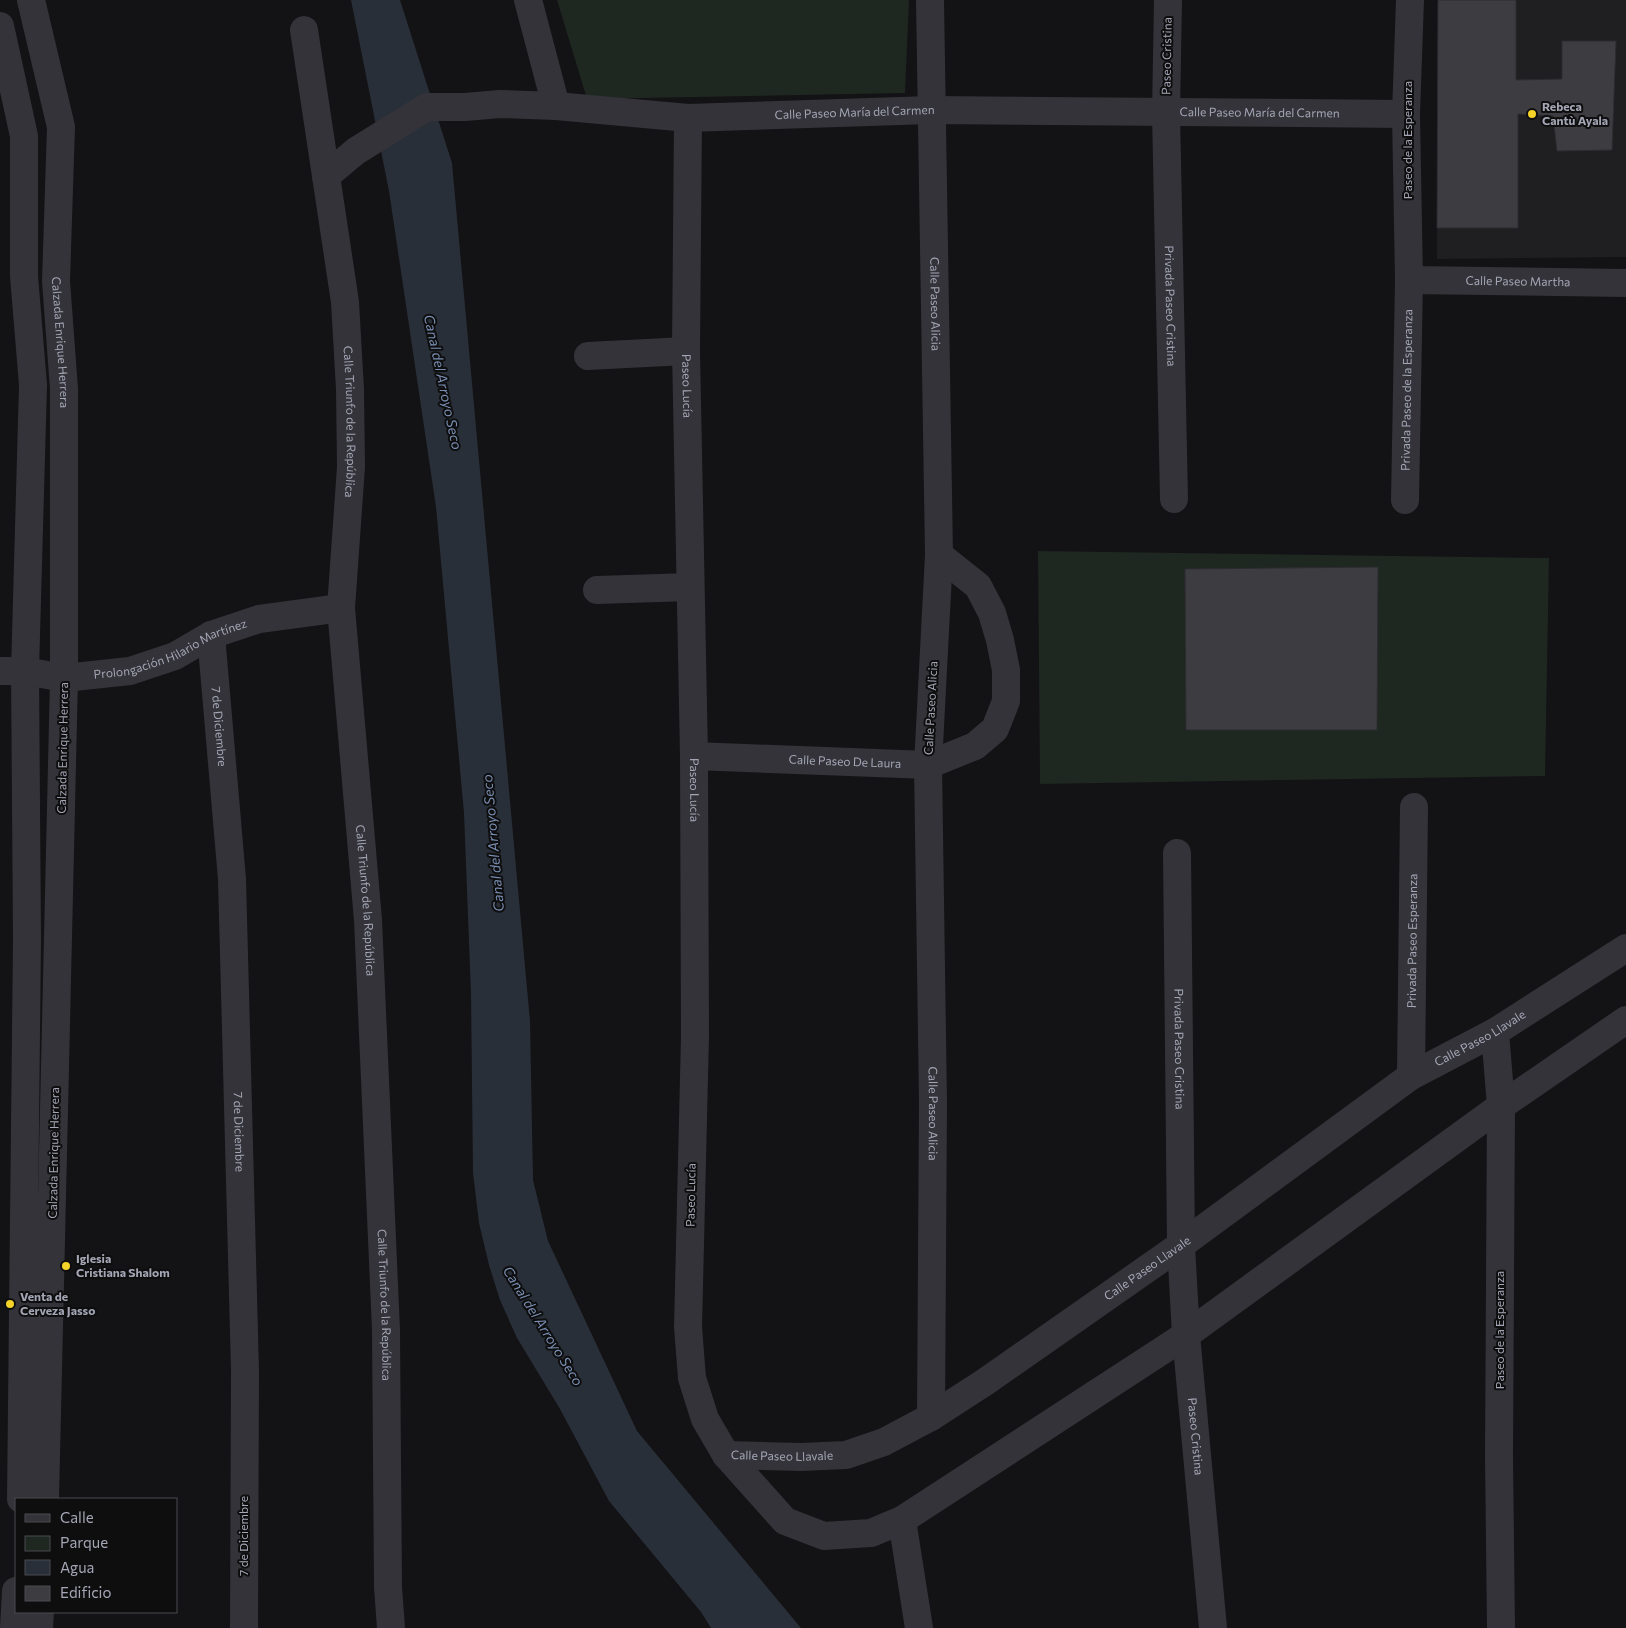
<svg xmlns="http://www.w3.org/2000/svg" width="1626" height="1628" font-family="Commissioner,sans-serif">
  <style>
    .built { fill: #1f1e21 }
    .green { fill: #1f2721 }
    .water { fill: #292f38 }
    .building { fill: #3d3c41; stroke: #2d2c30 }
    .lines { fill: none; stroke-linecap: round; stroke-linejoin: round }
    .street { stroke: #333339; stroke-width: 28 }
    .poi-dot { fill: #f6d329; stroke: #0e0e0f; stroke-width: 2 }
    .labels { text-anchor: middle; stroke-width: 4; stroke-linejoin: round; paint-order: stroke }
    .street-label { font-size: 12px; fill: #a4a6b5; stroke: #0e0e0f }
    .poi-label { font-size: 12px; font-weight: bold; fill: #a4a6b5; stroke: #0e0e0f; text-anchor: start }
    .water-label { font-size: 14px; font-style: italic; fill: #798eb2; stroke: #0e0e0f }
  </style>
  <rect width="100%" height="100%" fill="#131214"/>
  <polygon class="built" points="1438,0 1626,0 1626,257 1437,259"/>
  <g class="green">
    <polygon points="557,0 909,0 905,93 587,99"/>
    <polygon points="1038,551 1549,558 1545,776 1040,784"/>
  </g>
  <polygon class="water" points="351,0 400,0 452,163 530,1021 533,1180 548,1241 637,1431 801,1628 711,1628 701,1612 609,1501 560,1409 517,1338 500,1300 489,1265 479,1223 473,1173 471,994 464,813 436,507 389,191"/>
  <g class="building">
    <polygon points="1438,0 1516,0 1516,80 1562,79 1562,41 1616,41 1612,150 1557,151 1553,116 1518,114 1518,228 1437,228"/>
    <polygon points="1378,567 1377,730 1186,730 1185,569"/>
  </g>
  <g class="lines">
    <g class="street">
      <path id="s1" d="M31,0L61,127L56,281L64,389V678L45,1499"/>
      <polyline points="528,0 556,106"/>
      <path id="s2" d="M930,0L939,555L928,765L933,1102L931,1417"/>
      <path id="s3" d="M1168,0L1166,113L1174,499"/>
      <polyline points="0,26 24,136 24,276 33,385 25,671 27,939 21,1499"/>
      <path id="s4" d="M304,30L345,302L350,389L351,467L341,608L368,920L386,1330L388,1587L391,1628"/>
      <path id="s5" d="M688,118L686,351L694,756L695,1036L688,1327L692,1378L705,1419L726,1455L785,1521L824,1536L871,1533L902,1520L1186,1335L1501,1106L1626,1020"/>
      <path id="s6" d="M326,176L356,151L427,107H465L500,104L556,106L688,118L931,110L1406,114"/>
      <path id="s7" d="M1409,280L1626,283"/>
      <polyline points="588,356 686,351"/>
      <path id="s8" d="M1405,500L1409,280L1406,114L1410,0"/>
      <polyline points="597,590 690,587"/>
      <path id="s9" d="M211,635L232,879L245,1371L244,1628"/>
      <path id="s10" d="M0,671H25L64,678L130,671L175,656L211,635L259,619L341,608"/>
      <path id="s11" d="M694,756L928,765L975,746L995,729L1006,701V670L1000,640L992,613L978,586L939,555"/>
      <path id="s12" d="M1177,853L1181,1245L1186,1335L1213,1628"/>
      <polyline points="1495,1032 1501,1106 1499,1456 1501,1628"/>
      <path id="s13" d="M1411,1076L1414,807"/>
      <path id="s14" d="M726,1455L801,1457L846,1455L884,1442L931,1417L985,1382L1181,1245L1411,1076L1495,1032L1626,948"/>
      <polyline points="902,1520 919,1628"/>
      <polyline points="14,1628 16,1591"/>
      <polyline points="39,1628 40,1612"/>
    </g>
  </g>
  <g class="poi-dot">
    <circle cx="1532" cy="114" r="5"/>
    <circle cx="66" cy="1266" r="5"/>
    <circle cx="10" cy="1304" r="5"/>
  </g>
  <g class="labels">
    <g class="street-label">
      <text transform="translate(1167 56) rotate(-89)" y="4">Paseo Cristina</text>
      <text dy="4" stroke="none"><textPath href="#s6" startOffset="551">Calle Paseo María del Carmen</textPath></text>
      <text dy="4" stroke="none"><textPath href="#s6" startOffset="956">Calle Paseo María del Carmen</textPath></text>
      <text transform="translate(1408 140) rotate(-90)" y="4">Paseo de la Esperanza</text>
      <text dy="4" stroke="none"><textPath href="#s7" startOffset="109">Calle Paseo Martha</textPath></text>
      <text dy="4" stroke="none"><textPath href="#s2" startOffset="304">Calle Paseo Alicia</textPath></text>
      <text dy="4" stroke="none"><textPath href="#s3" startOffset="306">Privada Paseo Cristina</textPath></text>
      <text dy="4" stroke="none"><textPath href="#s1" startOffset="346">Calzada Enrique Herrera</textPath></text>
      <text dy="4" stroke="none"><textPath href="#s5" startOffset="268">Paseo Lucía</textPath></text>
      <text dy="4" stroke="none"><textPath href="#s8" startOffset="110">Privada Paseo de la Esperanza</textPath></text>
      <text dy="4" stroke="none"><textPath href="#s4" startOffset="395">Calle Triunfo de la República</textPath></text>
      <text dy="4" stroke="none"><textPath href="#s10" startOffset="176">Prolongación Hilario Martínez</textPath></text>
      <text transform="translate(931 708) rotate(-87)" y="4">Calle Paseo Alicia</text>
      <text dy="4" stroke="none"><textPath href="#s9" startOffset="92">7 de Diciembre</textPath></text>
      <text transform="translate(63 748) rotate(-89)" y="4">Calzada Enrique Herrera</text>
      <text dy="4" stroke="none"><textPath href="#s11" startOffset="151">Calle Paseo De Laura</textPath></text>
      <text dy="4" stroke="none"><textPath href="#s5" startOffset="672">Paseo Lucía</textPath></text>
      <text dy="4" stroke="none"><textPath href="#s4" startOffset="875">Calle Triunfo de la República</textPath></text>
      <text dy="4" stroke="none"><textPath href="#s13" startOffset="135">Privada Paseo Esperanza</textPath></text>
      <text dy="4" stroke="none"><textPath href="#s14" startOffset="881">Calle Paseo Llavale</textPath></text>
      <text dy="4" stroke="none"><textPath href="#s12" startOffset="196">Privada Paseo Cristina</textPath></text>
      <text dy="4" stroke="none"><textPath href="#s2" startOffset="1114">Calle Paseo Alicia</textPath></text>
      <text dy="4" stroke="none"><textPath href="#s9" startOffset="498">7 de Diciembre</textPath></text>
      <text transform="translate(54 1153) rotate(-89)" y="4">Calzada Enrique Herrera</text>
      <text transform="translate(691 1195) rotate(-89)" y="4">Paseo Lucía</text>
      <text dy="4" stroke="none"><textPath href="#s14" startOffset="476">Calle Paseo Llavale</textPath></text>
      <text dy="4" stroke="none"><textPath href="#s4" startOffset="1280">Calle Triunfo de la República</textPath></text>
      <text transform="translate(1500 1330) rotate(-90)" y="4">Paseo de la Esperanza</text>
      <text dy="4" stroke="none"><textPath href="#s12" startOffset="584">Paseo Cristina</textPath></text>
      <text dy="4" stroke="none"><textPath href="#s14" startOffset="56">Calle Paseo Llavale</textPath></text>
      <text transform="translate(244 1536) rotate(-90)" y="4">7 de Diciembre</text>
    </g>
    <g class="poi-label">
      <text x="1542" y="111">Rebeca<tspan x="1542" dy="14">Cantù Ayala</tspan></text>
      <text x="76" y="1263">Iglesia<tspan x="76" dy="14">Cristiana Shalom</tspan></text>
      <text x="20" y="1301">Venta de<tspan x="20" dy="14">Cerveza Jasso</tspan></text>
    </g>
    <g class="water-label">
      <text transform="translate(443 382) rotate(78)" y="5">Canal del Arroyo Seco</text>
      <text transform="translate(493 843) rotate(-95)" y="5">Canal del Arroyo Seco</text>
      <text transform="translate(543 1326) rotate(58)" y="5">Canal del Arroyo Seco</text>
    </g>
  </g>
  <rect x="15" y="1498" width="162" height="115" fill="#0e0e0f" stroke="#4a4b51"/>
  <rect x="25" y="1514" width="25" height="8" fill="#333339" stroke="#4a4b51"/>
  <text x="60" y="1523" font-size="15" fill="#a4a6b5">Calle</text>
  <rect x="25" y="1536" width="25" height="15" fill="#1f2721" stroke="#4a4b51"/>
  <text x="60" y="1548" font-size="15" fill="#a4a6b5">Parque</text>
  <rect x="25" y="1560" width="25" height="15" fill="#292f38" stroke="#4a4b51"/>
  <text x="60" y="1573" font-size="15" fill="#a4a6b5">Agua</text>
  <rect x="25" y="1586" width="25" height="15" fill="#3d3c41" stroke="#4a4b51"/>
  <text x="60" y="1598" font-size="15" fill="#a4a6b5">Edificio</text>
</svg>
